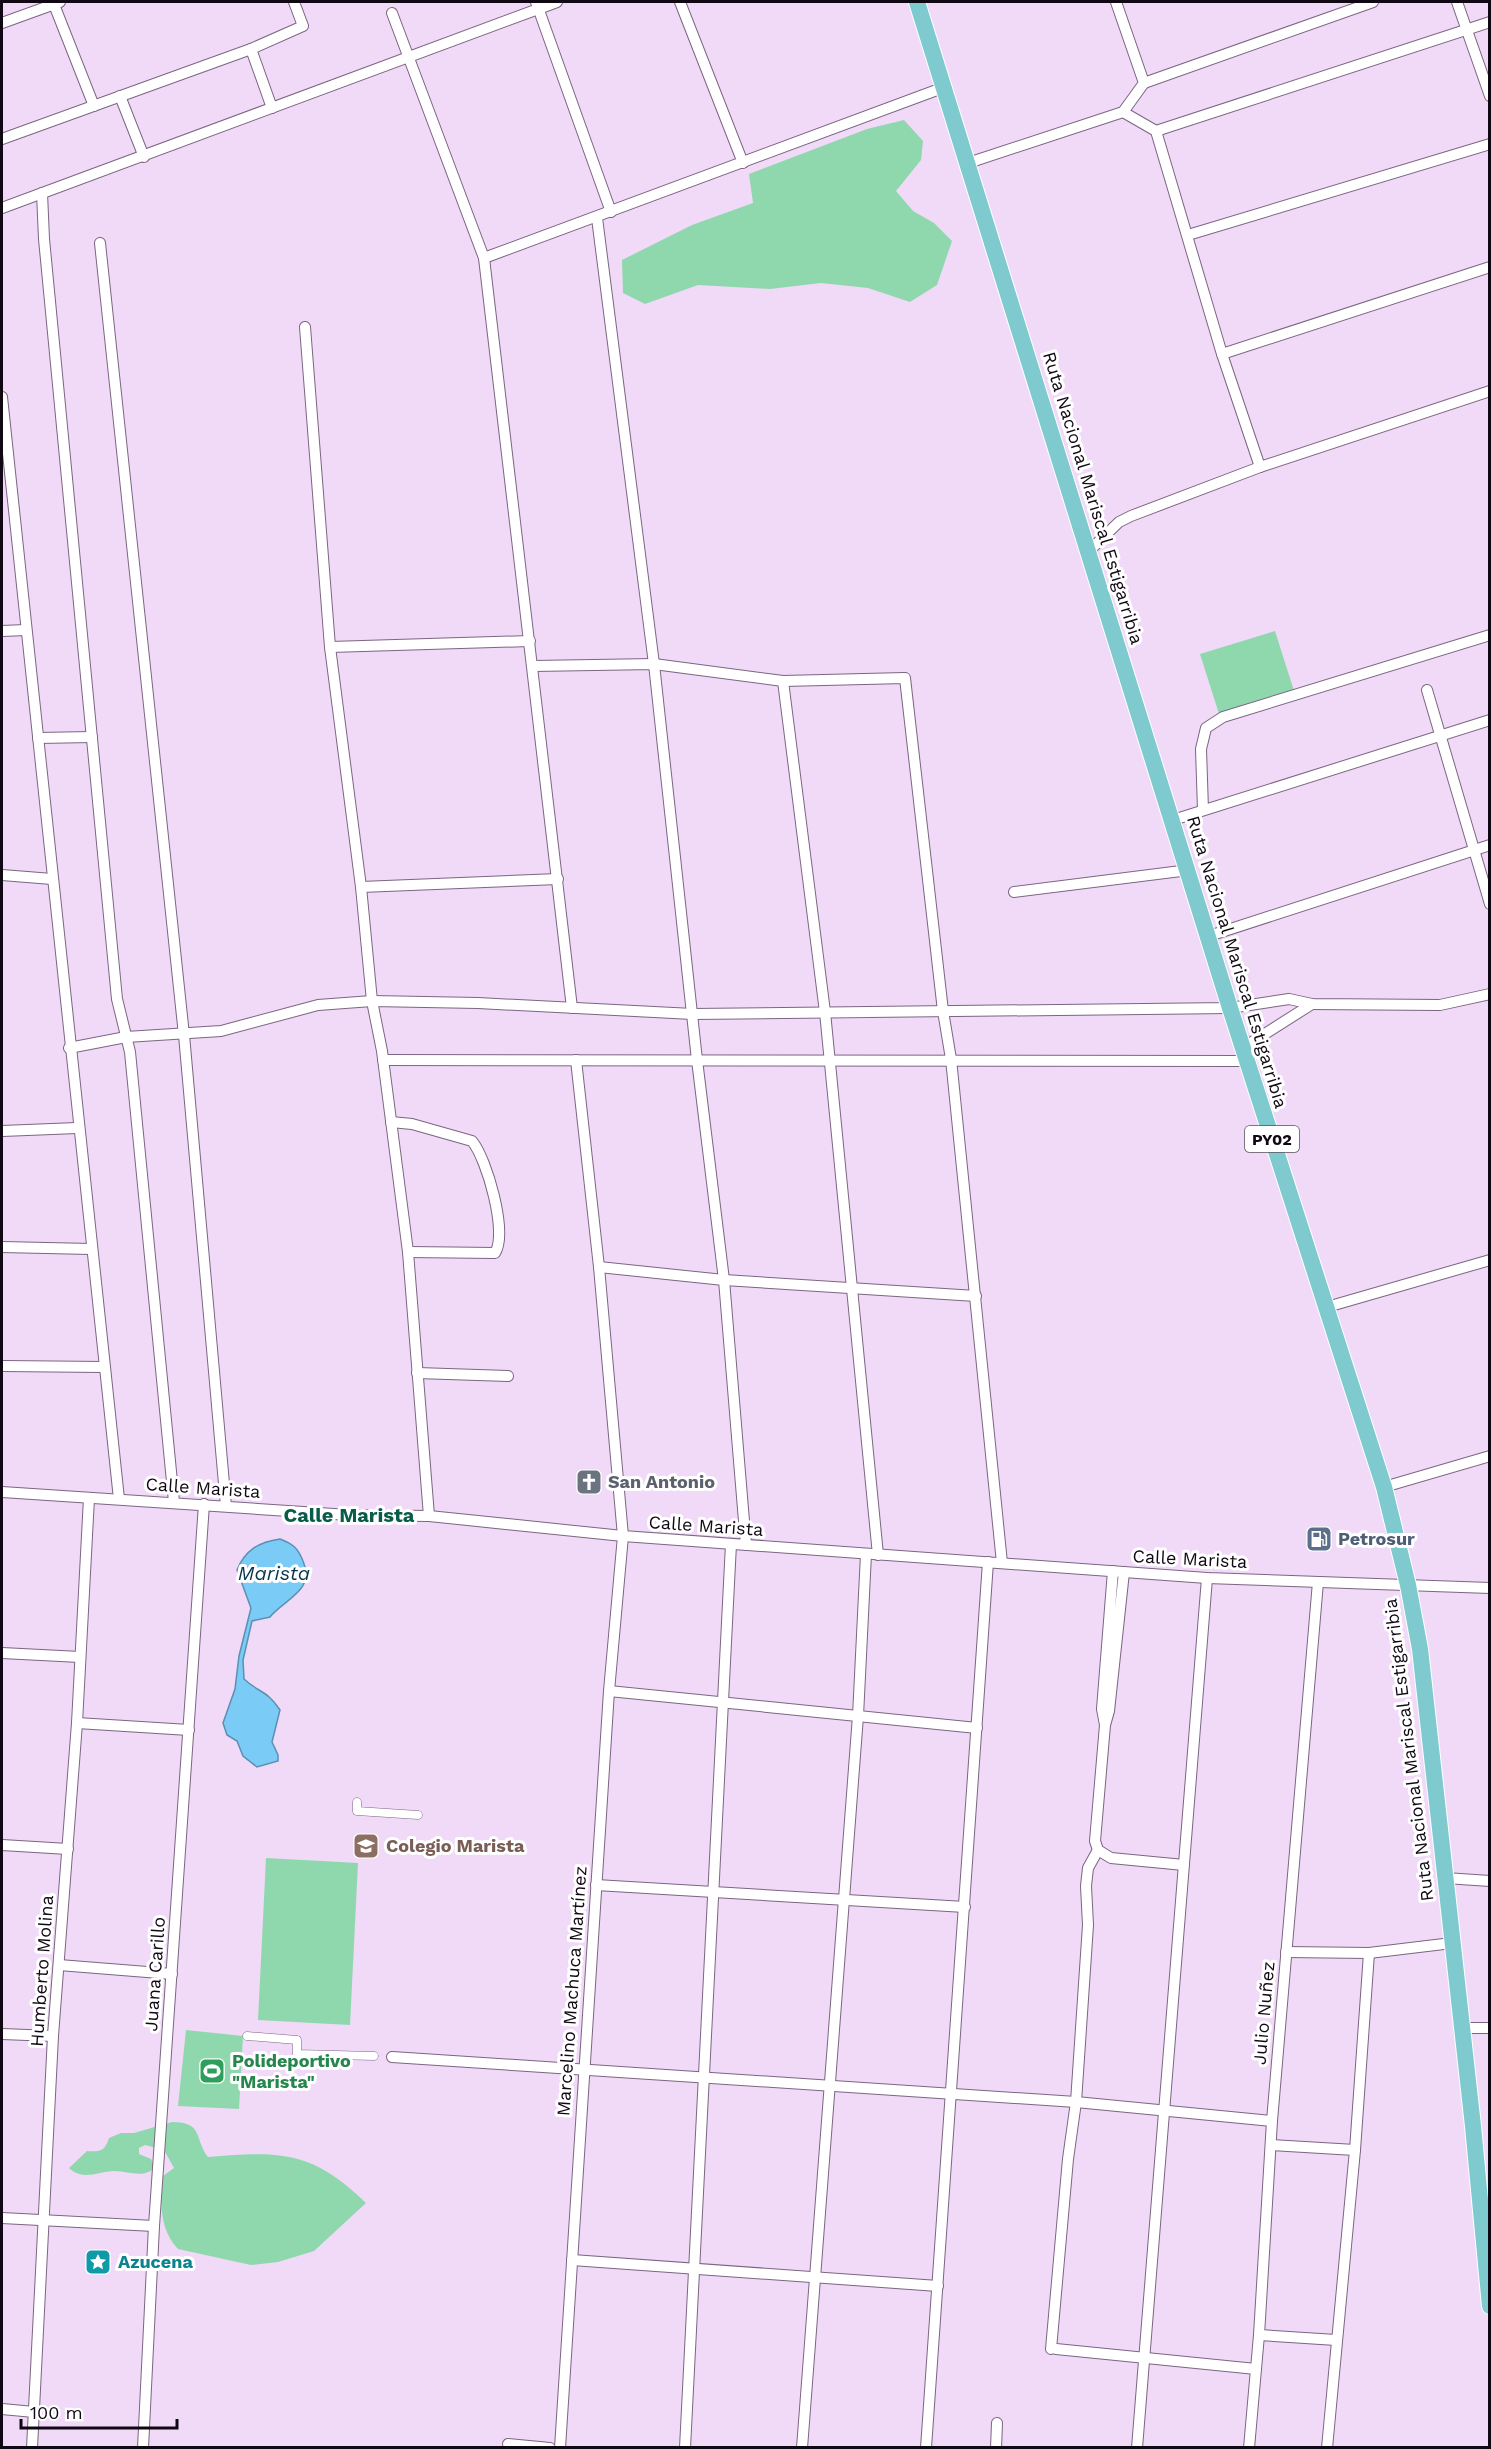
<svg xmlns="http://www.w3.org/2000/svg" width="1491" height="2449" font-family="'Work Sans',sans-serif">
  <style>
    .green { fill: #8fd8ae }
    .water { fill: #7bcbf7; stroke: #5b90b2; stroke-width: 1.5 }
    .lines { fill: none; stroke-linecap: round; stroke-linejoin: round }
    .pedestrian-casing { stroke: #7b6681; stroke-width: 9 }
    .minor-casing { stroke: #7b6681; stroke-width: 12 }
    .primary-casing { stroke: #fff; stroke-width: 18 }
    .pedestrian { stroke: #fff; stroke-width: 8 }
    .minor { stroke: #fff; stroke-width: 10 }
    .primary { stroke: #7ecacf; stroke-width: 16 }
    .labels { text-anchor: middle; stroke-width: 6; stroke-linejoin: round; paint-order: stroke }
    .shield { fill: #fff; stroke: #585259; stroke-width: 1.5 }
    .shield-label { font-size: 16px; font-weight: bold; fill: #100812 }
    .street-label { font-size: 18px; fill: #100812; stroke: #fff }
    .worship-label { font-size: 18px; font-weight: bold; fill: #5b616d; stroke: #fff; text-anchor: start }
    .service-label { font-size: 18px; font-weight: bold; fill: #4e5e75; stroke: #fff; text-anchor: start }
    .education-label { font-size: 18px; font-weight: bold; fill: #785e54; stroke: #fff; text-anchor: start }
    .leisure-label { font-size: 18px; font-weight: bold; fill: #27864d; stroke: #fff; text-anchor: start }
    .culture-label { font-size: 18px; font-weight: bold; fill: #0d838f; stroke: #fff; text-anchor: start }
    .neighbourhood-label { font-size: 20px; font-weight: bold; fill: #095c48; stroke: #fff }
    .water-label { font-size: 20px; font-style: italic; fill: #05364c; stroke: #fff }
  </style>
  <rect width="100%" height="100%" fill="#f1d9f8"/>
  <g class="green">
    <polygon points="904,120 923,141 921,160 896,191 913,211 934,223 952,241 937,285 910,302 868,288 821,283 770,289 698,285 645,304 623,293 622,260 692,225 753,203 749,174 867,129"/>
    <polygon points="1275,631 1295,694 1220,717 1200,654"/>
    <polygon points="266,1858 358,1863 350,2025 258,2020"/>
    <polygon points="186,2030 243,2036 239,2109 178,2106"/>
    <path d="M172,2122C204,2122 194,2139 208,2157C280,2151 312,2150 366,2203L314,2251L278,2262L251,2265L178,2249C159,2229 160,2201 163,2176L174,2168L164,2150L145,2145L139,2148V2154L151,2159L155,2168C142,2179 129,2171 114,2171C105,2171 95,2175 86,2175C79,2175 73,2172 69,2168L87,2151C100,2152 105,2151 109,2138L121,2133H134Z"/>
  </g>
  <path class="water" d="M280,1539C293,1544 298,1548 303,1561C316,1591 284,1599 270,1617L252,1621L243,1660L244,1679C259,1693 267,1690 280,1710L272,1742L278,1755V1761L257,1767L243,1756L237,1741L227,1735L223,1723L235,1689L239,1656L251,1608L237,1570C245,1550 259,1542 280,1539Z"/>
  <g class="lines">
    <g class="pedestrian-casing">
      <g id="pedestrian">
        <polyline points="357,1802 357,1811 418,1815"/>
        <polyline points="247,2036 297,2040 297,2054 374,2056"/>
      </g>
    </g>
    <g class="minor-casing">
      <g id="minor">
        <polyline points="53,2 94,106"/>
        <polyline points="536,2 611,212"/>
        <polyline points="680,2 743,163"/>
        <polyline points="1457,2 1490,96"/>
        <polyline points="392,13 484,258 572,1008"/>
        <polyline points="2,23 60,2"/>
        <polyline points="251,49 272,108"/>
        <polyline points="1144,83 1373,2"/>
        <polyline points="120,96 144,157"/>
        <polyline points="1123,112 1156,131 1222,354 1260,467"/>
        <polyline points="1156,131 1490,22"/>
        <polyline points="2,139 251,49 303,26 294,2"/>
        <polyline points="968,163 1123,112 1144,83 1116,2"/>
        <polyline points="42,193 44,239 117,999 130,1052 174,1502"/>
        <polyline points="2,208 557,2"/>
        <polyline points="597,218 654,664 697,1060 724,1280 746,1545"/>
        <polyline points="1188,235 1490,144"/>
        <polyline points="100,243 184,1035 226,1506"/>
        <polyline points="484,258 945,87"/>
        <polyline points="305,327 330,647 361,887 372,1001 382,1051 408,1252 429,1516"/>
        <polyline points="1222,354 1490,267"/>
        <polyline points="2,397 119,1499"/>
        <polyline points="1089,551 1119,522 1131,516 1260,467 1490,391"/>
        <polyline points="2,631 26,630"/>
        <polyline points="330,647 530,641"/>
        <polyline points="533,666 654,664 783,681 905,678 943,1011 951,1059 1002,1563"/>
        <polyline points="783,681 825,1012 878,1555"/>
        <polyline points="1427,690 1490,904"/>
        <polyline points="38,738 92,737"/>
        <polyline points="1203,810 1201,749 1206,728 1223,717 1490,635"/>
        <polyline points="1173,820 1490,720"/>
        <polyline points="2,875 52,879"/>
        <polyline points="361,887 558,879"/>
        <polyline points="1014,892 1189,870"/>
        <polyline points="1209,936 1490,845"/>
        <polyline points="1244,1047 1312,1004"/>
        <polyline points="69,1048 126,1037 221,1031 318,1005 372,1001 478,1003 693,1014 1230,1008 1289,999 1312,1004 1440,1005 1490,994"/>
        <polyline points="383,1060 1248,1061"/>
        <path d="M391,1122L412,1124L472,1141C487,1159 508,1233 495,1253L408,1252"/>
        <polyline points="2,1131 77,1128"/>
        <polyline points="2,1247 91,1249"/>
        <polyline points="599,1267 724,1280 976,1296"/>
        <polyline points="1327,1307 1490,1260"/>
        <polyline points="2,1366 104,1367"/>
        <polyline points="417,1373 508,1376"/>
        <polyline points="1384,1487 1490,1456"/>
        <polyline points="2,1492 349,1515 429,1516 623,1536 1207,1578 1490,1588"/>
        <polyline points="1113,1571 1102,1709 1105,1725 1109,1711 1124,1572"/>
        <polyline points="2,1653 80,1657"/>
        <polyline points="609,1691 977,1728"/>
        <polyline points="77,1723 189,1730"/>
        <polyline points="1105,1725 1095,1841 1098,1850 1111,1858 1184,1865"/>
        <polyline points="2,1845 68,1849"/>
        <polyline points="1445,1878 1490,1881"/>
        <polyline points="596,1885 965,1907"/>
        <polyline points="1286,1952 1369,1953 1452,1943"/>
        <polyline points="59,1965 172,1974"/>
        <polyline points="1461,2028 1490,2028"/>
        <polyline points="2,2034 53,2036"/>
        <polyline points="392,2057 1076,2102 1272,2121"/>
        <polyline points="1271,2145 1355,2150"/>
        <polyline points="2,2218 154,2226"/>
        <polyline points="572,2260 938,2286"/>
        <polyline points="1259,2335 1336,2340"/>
        <polyline points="1051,2349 1068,2159 1076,2102 1088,1925 1086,1886 1088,1868 1098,1850"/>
        <polyline points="1056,2349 1256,2369"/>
        <polyline points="2,2409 34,2412"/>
        <polyline points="508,2444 550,2448"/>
        <polyline points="32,2448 53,2036 77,1723 89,1498"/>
        <polyline points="143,2448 154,2226 204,1504"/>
        <polyline points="560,2448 609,1691 623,1536 599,1267 576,1060"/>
        <polyline points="685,2448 731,1544"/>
        <polyline points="802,2448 858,1716 866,1554"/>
        <polyline points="926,2448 988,1562"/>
        <polyline points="996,2448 997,2423"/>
        <polyline points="1137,2448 1207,1578"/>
        <polyline points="1249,2448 1259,2335 1272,2121 1318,1582"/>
        <polyline points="1327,2448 1355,2150 1369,1953"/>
      </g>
    </g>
    <g class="primary-casing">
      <polyline id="primary" points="917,2 1230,1008 1384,1487 1408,1585 1420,1649 1473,2126 1490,2306"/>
    </g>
    <use href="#pedestrian" class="pedestrian"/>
    <use href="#minor" class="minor"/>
    <use href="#primary" class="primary"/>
  </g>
  <defs>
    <g id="church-square" transform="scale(1.35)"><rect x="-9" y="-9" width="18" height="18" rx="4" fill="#6b7280" stroke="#fff"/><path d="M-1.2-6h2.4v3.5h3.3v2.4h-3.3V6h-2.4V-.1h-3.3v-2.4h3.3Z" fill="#fff"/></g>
    <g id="fuel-square" transform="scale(1.35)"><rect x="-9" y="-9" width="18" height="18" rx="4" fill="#5c6f8a" stroke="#fff"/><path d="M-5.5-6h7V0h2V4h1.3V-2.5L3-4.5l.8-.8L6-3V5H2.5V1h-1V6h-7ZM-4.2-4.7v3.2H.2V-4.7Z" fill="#fff"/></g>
    <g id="school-square" transform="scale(1.35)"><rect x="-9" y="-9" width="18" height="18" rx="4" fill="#8d6e63" stroke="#fff"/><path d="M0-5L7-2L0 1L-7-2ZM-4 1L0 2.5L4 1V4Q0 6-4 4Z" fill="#fff"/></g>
    <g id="stadium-square" transform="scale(1.35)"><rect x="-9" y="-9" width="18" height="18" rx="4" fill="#2e9e5b" stroke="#fff"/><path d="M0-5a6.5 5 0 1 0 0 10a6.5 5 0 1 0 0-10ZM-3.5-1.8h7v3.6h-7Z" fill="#fff"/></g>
    <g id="sight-square" transform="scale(1.35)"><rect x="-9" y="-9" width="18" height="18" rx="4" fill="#0f9aa8" stroke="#fff"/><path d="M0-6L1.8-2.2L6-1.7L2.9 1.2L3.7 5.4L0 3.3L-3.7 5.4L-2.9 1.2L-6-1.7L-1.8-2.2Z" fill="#fff"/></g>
  </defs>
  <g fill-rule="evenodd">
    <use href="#church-square" x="589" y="1482"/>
    <use href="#fuel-square" x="1319" y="1539"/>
    <use href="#school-square" x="366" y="1846"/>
    <use href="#stadium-square" x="212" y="2071"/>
    <use href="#sight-square" x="98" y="2262"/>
  </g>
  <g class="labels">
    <rect class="shield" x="1245" y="1126" width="54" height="26" rx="4.5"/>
    <g class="shield-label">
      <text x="1272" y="1145">PY02</text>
    </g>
    <g class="street-label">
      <text transform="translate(1093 498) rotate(73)" y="6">Ruta Nacional Mariscal Estigarribia</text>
      <text transform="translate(1237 962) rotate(73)" y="6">Ruta Nacional Mariscal Estigarribia</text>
      <text transform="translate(203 1488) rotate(4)" y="6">Calle Marista</text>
      <text transform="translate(706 1526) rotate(4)" y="6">Calle Marista</text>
      <text transform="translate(1190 1559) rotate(3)" y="6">Calle Marista</text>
      <text transform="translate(1409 1750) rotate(-97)" y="6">Ruta Nacional Mariscal Estigarribia</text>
      <text transform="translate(42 1971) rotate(-86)" y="6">Humberto Molina</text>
      <text transform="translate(155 1974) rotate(-86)" y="6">Juana Carillo</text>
      <text transform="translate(572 1991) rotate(-86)" y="6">Marcelino Machuca Martínez</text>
      <text transform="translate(1264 2013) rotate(-85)" y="6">Julio Nuñez</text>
    </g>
    <g class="worship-label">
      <text x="608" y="1488">San Antonio</text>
    </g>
    <g class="service-label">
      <text x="1338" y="1545">Petrosur</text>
    </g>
    <g class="education-label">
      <text x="386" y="1852">Colegio Marista</text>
    </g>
    <g class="leisure-label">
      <text x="232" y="2067">Polideportivo<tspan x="232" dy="21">"Marista"</tspan></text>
    </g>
    <g class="culture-label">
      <text x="118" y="2268">Azucena</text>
    </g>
    <g class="neighbourhood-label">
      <text x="349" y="1522">Calle Marista</text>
    </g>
    <g class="water-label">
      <text x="274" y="1580">Marista</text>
    </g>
  </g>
  <rect width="1491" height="2449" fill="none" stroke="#100812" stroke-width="6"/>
  <path d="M21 2419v9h156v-9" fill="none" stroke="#100812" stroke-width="3"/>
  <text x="30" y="2419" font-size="18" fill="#100812" stroke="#ffffff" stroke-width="4.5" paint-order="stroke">100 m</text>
</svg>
